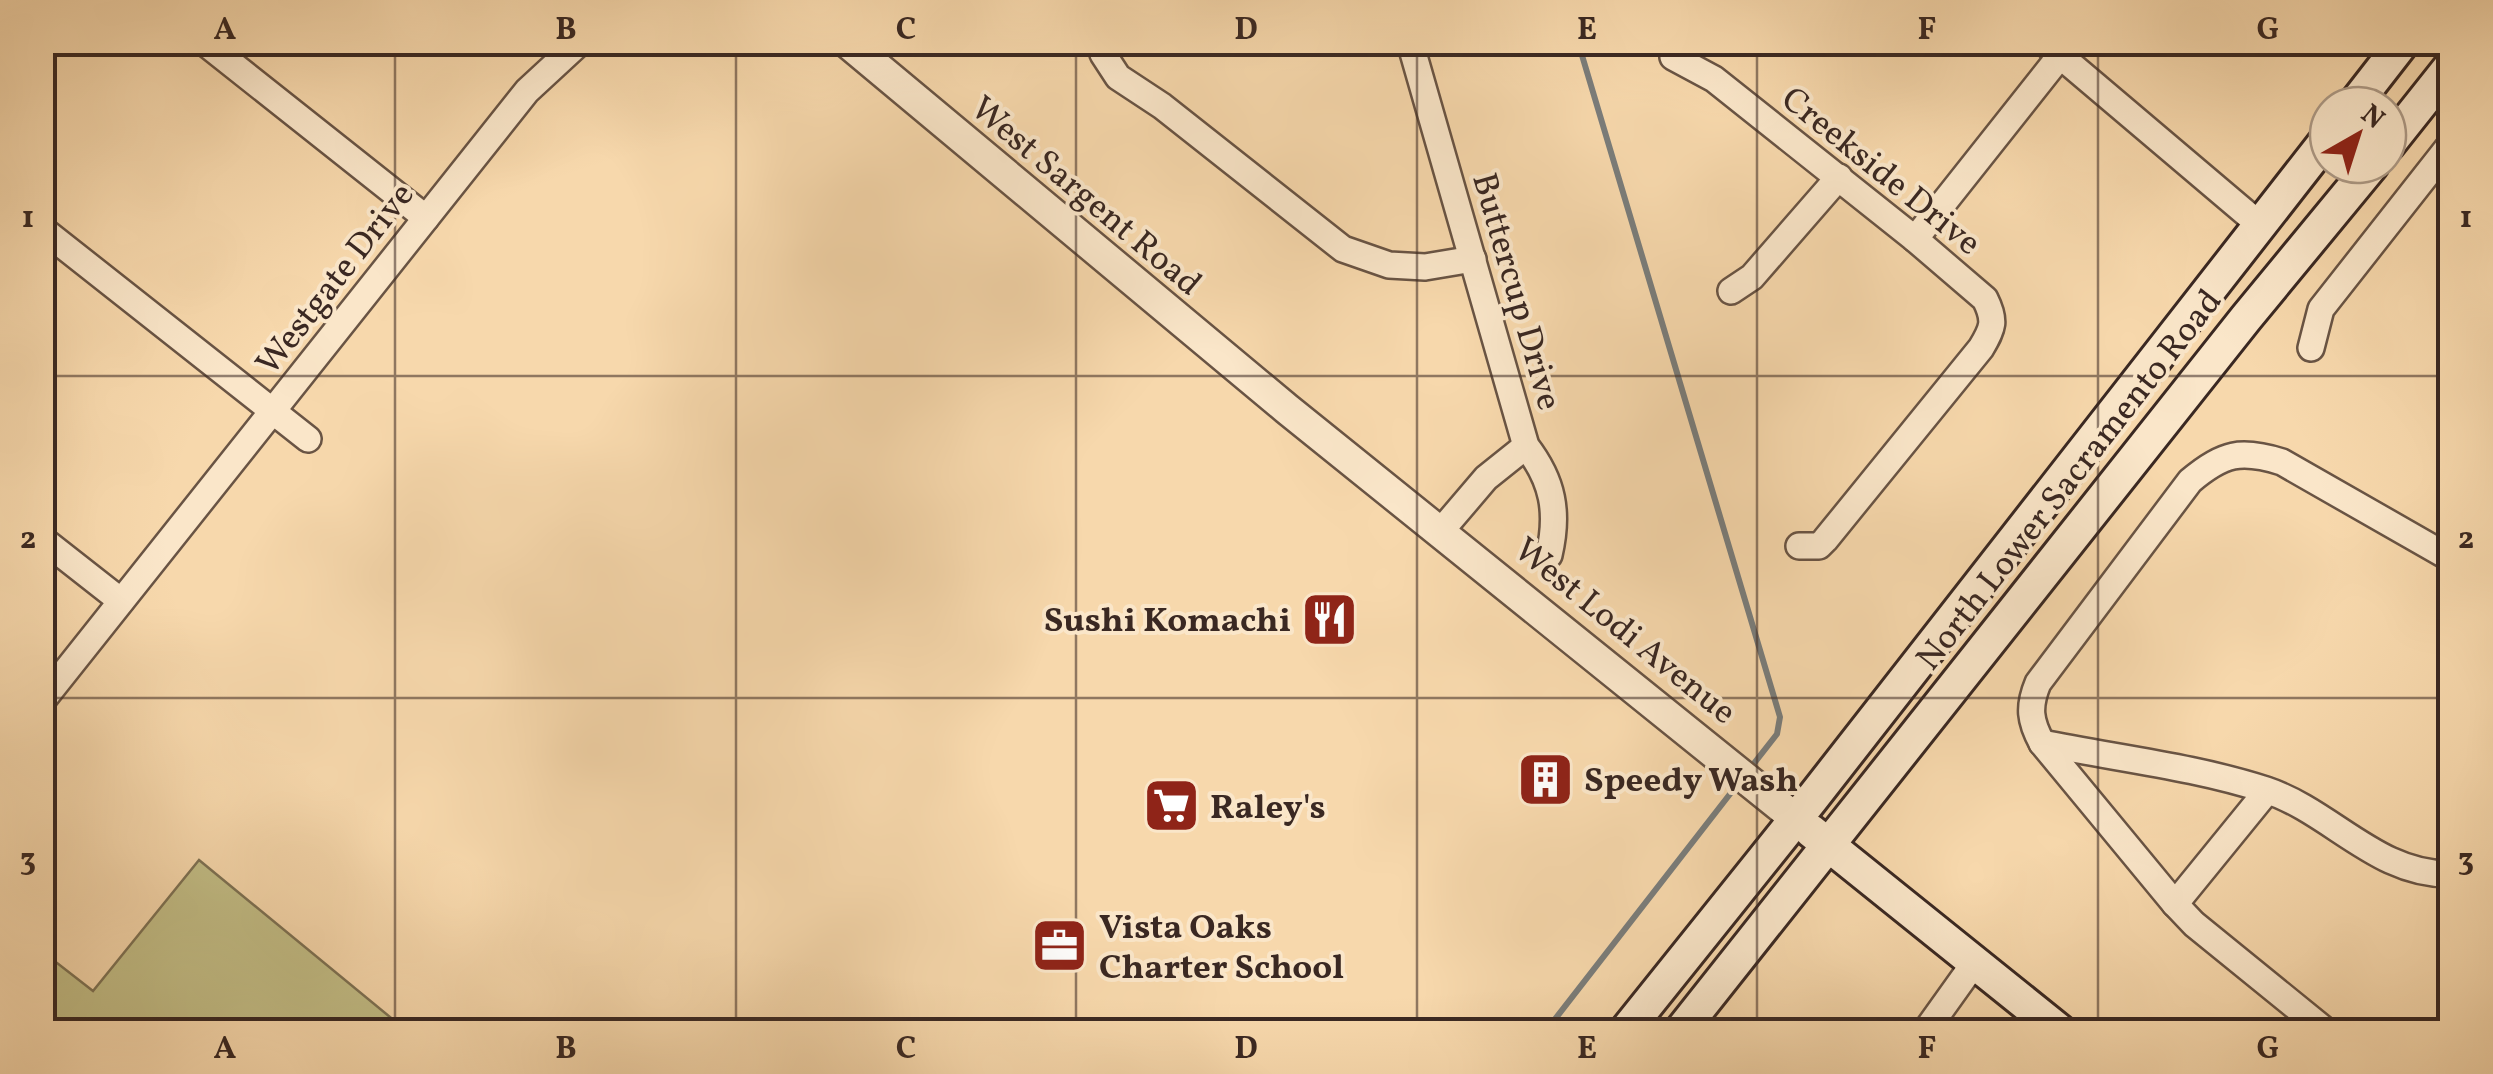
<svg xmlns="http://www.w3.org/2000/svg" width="2493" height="1074" viewBox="0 0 2493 1074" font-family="Vollkorn,serif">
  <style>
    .green { fill: #c2bd86; stroke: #7e7254; stroke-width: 2.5 }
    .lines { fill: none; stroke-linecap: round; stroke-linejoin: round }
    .stream { stroke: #7a7d7b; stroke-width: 6 }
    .minor-casing { stroke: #695444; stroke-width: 30 }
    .tertiary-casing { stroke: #695444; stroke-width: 35 }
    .secondary-casing { stroke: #3a2822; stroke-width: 38 }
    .minor { stroke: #fae6c9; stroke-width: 25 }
    .tertiary { stroke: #fae6c9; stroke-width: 30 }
    .secondary { stroke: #fae6c9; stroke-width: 32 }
    .grid { fill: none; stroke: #3a2822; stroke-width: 2.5; stroke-opacity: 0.55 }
    .labels { text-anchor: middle; stroke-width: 8; stroke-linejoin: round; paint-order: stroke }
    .street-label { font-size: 35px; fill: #3a2822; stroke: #fae6c9 }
    .poi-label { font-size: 35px; font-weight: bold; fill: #3a2822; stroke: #fae6c9; text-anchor: start }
    .neatline { fill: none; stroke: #3a2822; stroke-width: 4 }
    .grid-label { font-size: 32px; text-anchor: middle; font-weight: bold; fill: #3a2822 }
  </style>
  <rect width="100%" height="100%" fill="#f7d8ac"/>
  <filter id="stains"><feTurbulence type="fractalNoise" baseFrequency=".002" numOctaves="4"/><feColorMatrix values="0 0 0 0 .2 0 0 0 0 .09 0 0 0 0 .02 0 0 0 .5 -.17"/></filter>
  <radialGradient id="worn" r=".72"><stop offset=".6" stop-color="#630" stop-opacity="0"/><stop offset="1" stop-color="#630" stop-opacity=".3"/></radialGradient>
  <!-- green -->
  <polygon class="green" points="199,860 407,1031 43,1031 43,952 93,991"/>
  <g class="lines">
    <!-- stream -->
    <g class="stream">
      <polyline points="1578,42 1780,717 1777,734 1748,771"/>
      <polyline points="1545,1032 1737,785"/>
    </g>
    <defs>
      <g id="minor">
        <polyline points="204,42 426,218"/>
        <polyline points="1103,42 1103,54 1118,77 1162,106 1343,249 1389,265 1425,267 1473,259"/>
        <path d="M1410 42 1526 446C1553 481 1559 512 1549 555"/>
        <polyline points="2044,42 2260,225"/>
        <path d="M1673 57 1714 79 1915 239 1985 299C1996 321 1993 328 1981 348L1825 540 1819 546H1799"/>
        <polyline points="42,229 308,439"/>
        <polyline points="1915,239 2060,56"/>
        <polyline points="1731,291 1752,277 1839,177"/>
        <polyline points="2311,348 2321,309 2450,145"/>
        <polyline points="1440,532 1486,478 1526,446"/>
        <polyline points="42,539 121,601"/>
        <polyline points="42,701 527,91 580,42"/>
        <path d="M2042 743C2115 758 2196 767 2266 790 2332 812 2377 875 2450 874"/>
        <polyline points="2175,904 2267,791"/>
        <polyline points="1925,1032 1975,962"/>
        <path d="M2327 1032 2194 924 2175 904 2042 743C2030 721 2028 707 2038 683L2190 481C2223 453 2241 449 2282 462L2450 558"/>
      </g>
      <polyline id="tertiary" points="847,42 1287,409 1796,819"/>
      <g id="secondary">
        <polyline points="2354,105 2403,42"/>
        <polyline points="2388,145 2450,67"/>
        <polyline points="1811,831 2061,1032"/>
        <polyline points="1625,1032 1811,800 2328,138"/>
        <polyline points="1680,1032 2246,318 2372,165"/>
      </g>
    </defs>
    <!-- minor casing -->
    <use href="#minor" class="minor-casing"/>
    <!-- tertiary casing -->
    <use href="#tertiary" class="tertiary-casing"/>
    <!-- secondary casing -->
    <use href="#secondary" class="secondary-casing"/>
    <!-- minor -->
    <use href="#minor" class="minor"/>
    <!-- tertiary -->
    <use href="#tertiary" class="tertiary"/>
    <!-- secondary -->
    <use href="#secondary" class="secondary"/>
  </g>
  <!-- grid -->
  <path class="grid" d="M395 42V1032M736 42V1032M1076 42V1032M1417 42V1032M1757 42V1032M2098 42V1032M42 376H2450M42 698H2450"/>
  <!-- icons -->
  <defs>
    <symbol id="restaurant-square" viewBox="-11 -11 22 22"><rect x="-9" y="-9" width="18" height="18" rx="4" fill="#8f2418" stroke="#fae6c9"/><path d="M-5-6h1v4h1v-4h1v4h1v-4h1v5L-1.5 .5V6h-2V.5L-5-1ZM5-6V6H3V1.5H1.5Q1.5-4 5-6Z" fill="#fff"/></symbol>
    <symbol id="building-square" viewBox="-11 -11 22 22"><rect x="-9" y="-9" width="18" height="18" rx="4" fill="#8f2418" stroke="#fae6c9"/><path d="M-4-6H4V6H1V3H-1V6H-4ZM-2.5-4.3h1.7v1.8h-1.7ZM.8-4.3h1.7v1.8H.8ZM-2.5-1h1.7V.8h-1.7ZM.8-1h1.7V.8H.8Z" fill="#fff"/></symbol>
    <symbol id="supermarket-square" viewBox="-11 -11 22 22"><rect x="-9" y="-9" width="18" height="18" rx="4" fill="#8f2418" stroke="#fae6c9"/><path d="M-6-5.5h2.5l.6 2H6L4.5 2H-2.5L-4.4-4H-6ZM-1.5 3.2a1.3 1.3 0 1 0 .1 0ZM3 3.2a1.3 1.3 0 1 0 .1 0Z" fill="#fff"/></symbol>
    <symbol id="office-square" viewBox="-11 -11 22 22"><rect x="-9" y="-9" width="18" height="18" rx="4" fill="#8f2418" stroke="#fae6c9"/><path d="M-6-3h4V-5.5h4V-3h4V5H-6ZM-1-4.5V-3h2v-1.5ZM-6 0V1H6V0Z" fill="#fff"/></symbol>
  </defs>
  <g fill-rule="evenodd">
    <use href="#restaurant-square" x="1298" y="588" width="63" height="63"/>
    <use href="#building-square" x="1514" y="748" width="63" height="63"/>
    <use href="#supermarket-square" x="1140" y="774" width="63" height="63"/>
    <use href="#office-square" x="1028" y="914" width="63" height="63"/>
  </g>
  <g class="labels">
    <!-- street labels -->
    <g class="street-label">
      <text transform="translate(1882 170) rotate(39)" y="12">Creekside Drive</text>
      <text transform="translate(1087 195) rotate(40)" y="12">West Sargent Road</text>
      <text transform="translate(334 278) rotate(-52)" y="12">Westgate Drive</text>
      <text transform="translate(1518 291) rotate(74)" y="12">Buttercup Drive</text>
      <text transform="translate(2068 479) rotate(-52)" y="12">North Lower Sacramento Road</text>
      <text transform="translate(1626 630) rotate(39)" y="12">West Lodi Avenue</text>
    </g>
    <!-- poi labels -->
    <g class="poi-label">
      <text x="1291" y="631" text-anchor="end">Sushi Komachi</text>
      <text x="1584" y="791">Speedy Wash</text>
      <text x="1210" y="818">Raley's</text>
      <text x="1099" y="938">Vista Oaks<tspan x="1099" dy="40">Charter School</tspan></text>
    </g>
  </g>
  <!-- margin -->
  <rect width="2493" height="1074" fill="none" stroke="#f7d8ac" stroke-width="110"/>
  <!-- north arrow -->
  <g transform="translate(2358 135) rotate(39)"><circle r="48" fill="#fae6c9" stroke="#ad9a86" stroke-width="2.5"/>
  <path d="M0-8L18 38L0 25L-18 38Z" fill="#8f2418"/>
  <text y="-15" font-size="28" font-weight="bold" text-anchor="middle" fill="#3a2822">N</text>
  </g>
  <rect x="55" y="55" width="2383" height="964" class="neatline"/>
  <g class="grid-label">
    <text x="225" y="39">A</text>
    <text x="566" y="39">B</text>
    <text x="906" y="39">C</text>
    <text x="1246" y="39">D</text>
    <text x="1587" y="39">E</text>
    <text x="1927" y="39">F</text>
    <text x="2268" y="39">G</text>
    <text x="28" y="227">1</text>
    <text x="2466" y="227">1</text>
    <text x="28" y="548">2</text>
    <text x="2466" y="548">2</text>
    <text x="28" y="870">3</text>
    <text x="2466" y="870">3</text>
    <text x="225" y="1058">A</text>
    <text x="566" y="1058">B</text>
    <text x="906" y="1058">C</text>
    <text x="1246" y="1058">D</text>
    <text x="1587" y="1058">E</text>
    <text x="1927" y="1058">F</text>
    <text x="2268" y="1058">G</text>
  </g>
  <rect width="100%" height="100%" filter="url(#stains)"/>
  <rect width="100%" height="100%" fill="url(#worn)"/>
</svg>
